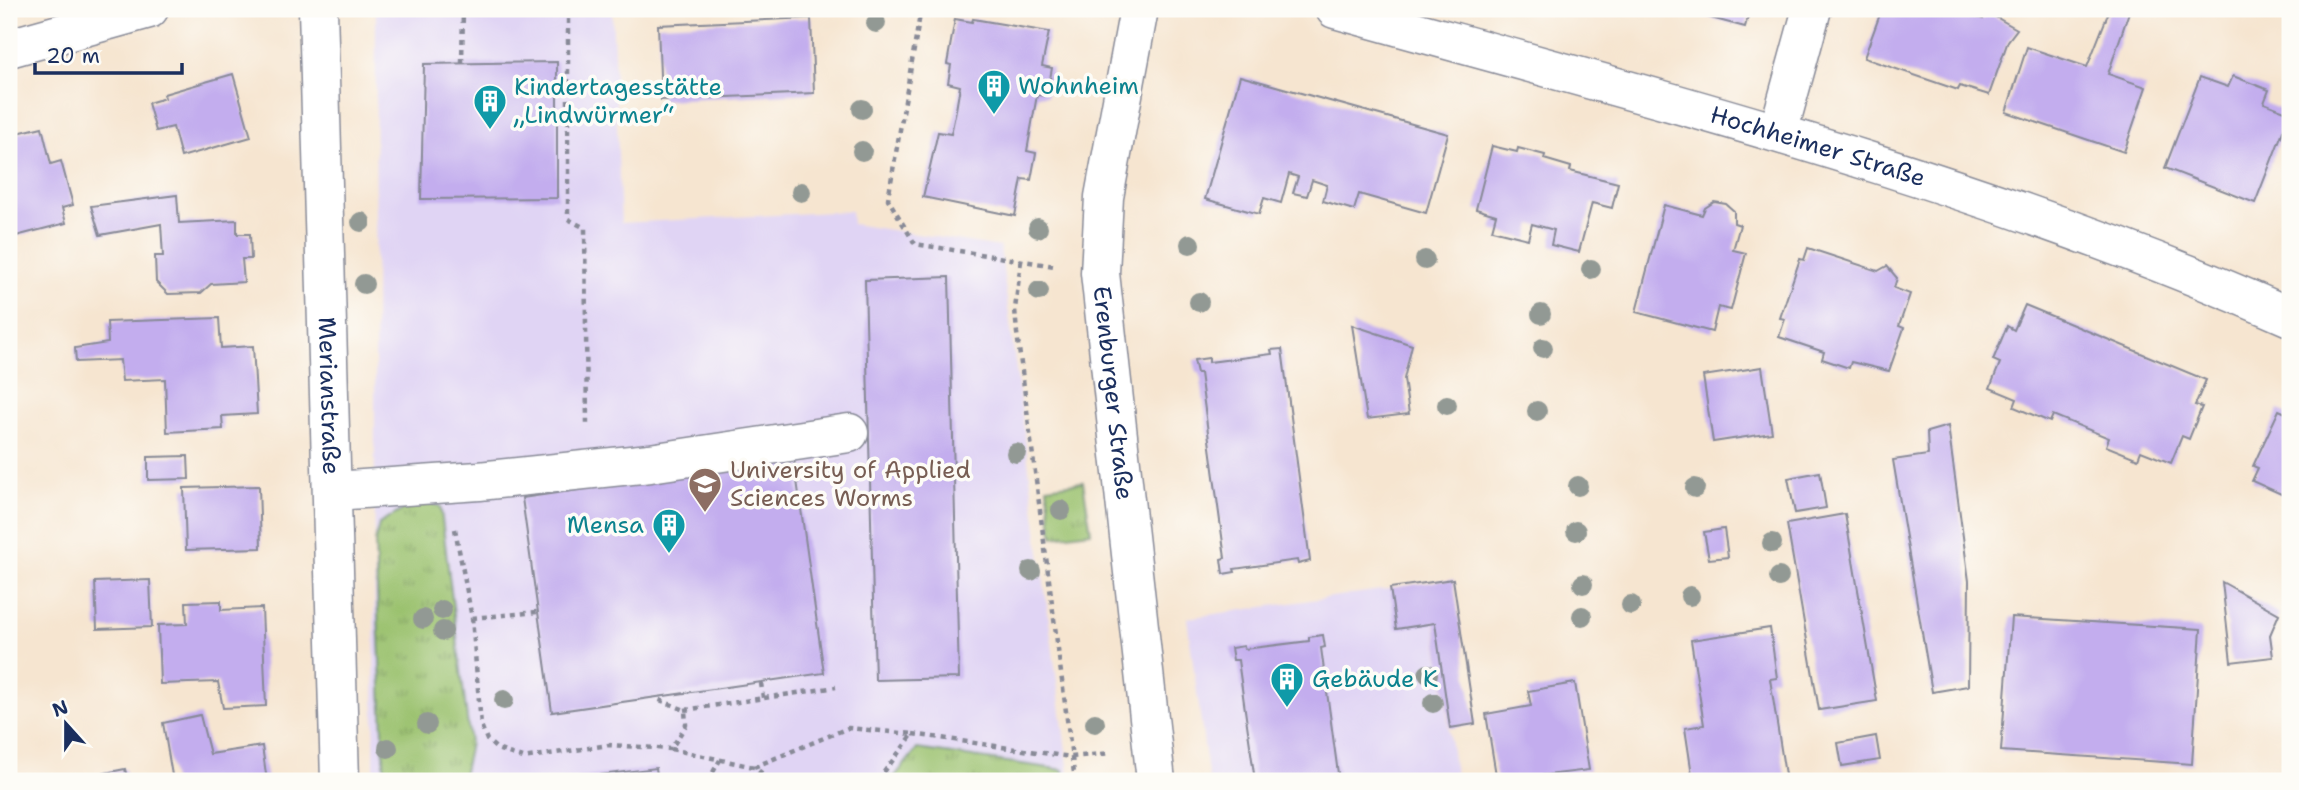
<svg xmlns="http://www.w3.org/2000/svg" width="2299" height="790" viewBox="0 0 2299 790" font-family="'Shantell Sans',sans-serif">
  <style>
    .built { fill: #e0d4f4 }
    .grass { fill: url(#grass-tufts); stroke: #5a7866; stroke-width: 2 }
    .building { fill: #c3adee }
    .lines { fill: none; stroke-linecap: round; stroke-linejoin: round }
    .minor-casing { stroke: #888a97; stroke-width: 41 }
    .path { stroke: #888a97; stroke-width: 4.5; stroke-dasharray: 5 5; stroke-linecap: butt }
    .minor { stroke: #fff; stroke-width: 38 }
    .tree { fill: #929994 }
    .labels { text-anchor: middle; stroke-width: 7; stroke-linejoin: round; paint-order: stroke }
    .culture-label { font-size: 24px; fill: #0d838f; stroke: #fdfcf7; text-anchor: start }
    .street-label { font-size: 24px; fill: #1b2f5e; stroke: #fdfcf7 }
    .education-label { font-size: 24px; fill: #785e54; stroke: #fdfcf7; text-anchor: start }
  </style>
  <defs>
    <pattern id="grass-tufts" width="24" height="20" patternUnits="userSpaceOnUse" patternTransform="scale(1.75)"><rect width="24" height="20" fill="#9ac16d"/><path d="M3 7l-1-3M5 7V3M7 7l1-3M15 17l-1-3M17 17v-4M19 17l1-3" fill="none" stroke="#7d9d5d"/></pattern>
  </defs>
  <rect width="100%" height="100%" fill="#fdfcf7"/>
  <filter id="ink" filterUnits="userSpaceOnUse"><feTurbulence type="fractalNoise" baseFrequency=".0143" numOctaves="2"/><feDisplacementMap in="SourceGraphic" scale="14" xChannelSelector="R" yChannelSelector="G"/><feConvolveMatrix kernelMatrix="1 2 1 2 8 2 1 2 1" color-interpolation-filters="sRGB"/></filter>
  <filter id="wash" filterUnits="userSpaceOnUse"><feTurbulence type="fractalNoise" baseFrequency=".00686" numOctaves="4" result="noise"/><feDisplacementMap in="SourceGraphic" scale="28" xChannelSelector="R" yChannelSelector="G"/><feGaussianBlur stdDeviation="1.57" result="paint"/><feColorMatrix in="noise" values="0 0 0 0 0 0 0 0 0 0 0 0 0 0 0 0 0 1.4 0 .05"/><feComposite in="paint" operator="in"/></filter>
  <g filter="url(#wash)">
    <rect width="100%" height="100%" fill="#f6e5d0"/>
    <!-- built -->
    <g class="built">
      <polygon points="376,9 612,9 621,223 851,211 852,224 1000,247 1070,781 374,781"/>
      <polygon points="1429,583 1456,781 1209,781 1187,618"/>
    </g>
    <!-- grass -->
    <g class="grass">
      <polygon points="1083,482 1091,532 1053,537 1047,487"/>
      <polygon points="424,502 440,506 441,511 470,743 462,781 385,781 375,542 379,524 406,508"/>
      <polygon points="917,749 1063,770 1064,781 891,781"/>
    </g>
    <g id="blocks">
      <!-- building -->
      <g class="building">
        <polygon points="1677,9 1750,9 1745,27"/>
        <polygon points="1882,9 1952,9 1983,19 1985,11 2017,29 2008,41 1989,95 1960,86 1958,90 1864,58"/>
        <polygon points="2110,9 2130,9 2108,74 2146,87 2124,152 2006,112 2027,47 2087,67"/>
        <polygon points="811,18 814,93 661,100 658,25"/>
        <polygon points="955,19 972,22 973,19 1049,32 1042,66 1052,68 1047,96 1037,95 1027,151 1036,153 1031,180 1022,179 1015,216 923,197 938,132 951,134 956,110 960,86 948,83 951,65 947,64"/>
        <polygon points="557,62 557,198 421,199 424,64"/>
        <polygon points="233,74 251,137 181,157 173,127 156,131 148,103 165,98 164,94"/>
        <polygon points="1240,76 1448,134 1426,213 1359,194 1354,210 1323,201 1327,185 1312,180 1307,196 1293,193 1298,177 1289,174 1281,203 1264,198 1259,214 1205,199"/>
        <polygon points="2233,76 2269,90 2264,103 2290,113 2255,203 2165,168 2200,77 2228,87"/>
        <polygon points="42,127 51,164 61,161 73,205 62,208 66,223 16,236 9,211 9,135"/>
        <polygon points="1492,146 1517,152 1518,148 1545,155 1544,159 1571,167 1570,171 1618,183 1612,208 1592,203 1579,252 1551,245 1554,230 1532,224 1528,239 1492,230 1496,215 1476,209"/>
        <polygon points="177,195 179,223 237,220 237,234 250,234 251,259 242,259 244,282 211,284 201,293 168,294 156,282 155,256 163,256 161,224 100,235 91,206"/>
        <polygon points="1714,202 1726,204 1734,211 1734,223 1740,225 1733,250 1746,253 1731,310 1718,307 1712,332 1636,312 1664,205 1702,215 1705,208"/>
        <polygon points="1808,248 1878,271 1887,266 1897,278 1894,288 1910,294 1899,326 1904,328 1889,371 1851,362 1849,368 1822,359 1824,352 1779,337 1785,319 1780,318 1800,259 1804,260"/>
        <polygon points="949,277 959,678 875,680 865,280"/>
        <polygon points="2025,305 2206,380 2195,405 2202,407 2189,439 2182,436 2171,463 2141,451 2138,459 2106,446 2109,438 2053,415 2050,422 2014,407 2017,399 1990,388 2000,363 1993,360 2007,326 2014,330"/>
        <polygon points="219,318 221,348 253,346 257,414 222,416 223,429 167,432 165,379 122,381 120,360 76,362 75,348 108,343 107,322"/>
        <polygon points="1352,325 1412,345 1404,379 1409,414 1367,419"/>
        <polygon points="1282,349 1310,561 1298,564 1297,560 1234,569 1235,572 1223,574 1221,559 1225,558 1200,373 1197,373 1194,360 1209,358 1209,362 1272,354 1271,350"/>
        <polygon points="1762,367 1772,433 1713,442 1703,376"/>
        <polygon points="2279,410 2290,415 2290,498 2252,481 2258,468 2253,466"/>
        <polygon points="1948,426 1969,581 1968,686 1932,692 1893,460 1928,455 1927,432"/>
        <polygon points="188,456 189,479 148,480 148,457"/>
        <polygon points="794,459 824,673 552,712 522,498"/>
        <polygon points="1820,472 1826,508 1795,513 1788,478"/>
        <polygon points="259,486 261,548 186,550 184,488"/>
        <polygon points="1845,514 1877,701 1819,710 1787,524"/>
        <polygon points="1724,529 1728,557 1709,559 1704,532"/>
        <polygon points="1453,579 1475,724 1450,728 1435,623 1396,629 1390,588"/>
        <polygon points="150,580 152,627 97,629 95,582"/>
        <polygon points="2222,582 2279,614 2270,635 2273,657 2231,662"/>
        <polygon points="221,601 221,610 262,608 266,706 223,708 218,682 160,684 158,625 187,624 186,602"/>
        <polygon points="2011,617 2201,629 2192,764 2001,751"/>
        <polygon points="1770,628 1777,678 1770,679 1786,781 1693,781 1685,728 1704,725 1691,640"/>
        <polygon points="1323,635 1325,647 1321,648 1339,781 1255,781 1238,660 1233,660 1231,648 1244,646 1245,649 1309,641 1309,637"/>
        <polygon points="1575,683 1589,770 1497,781 1486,714 1531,706 1528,691"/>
        <polygon points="200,715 210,754 262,746 267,781 173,781 163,723"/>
        <polygon points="1876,736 1880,760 1842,766 1838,743"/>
        <polygon points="656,768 658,781 577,781 577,778"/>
        <polygon points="125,769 128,781 101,781 100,774"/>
      </g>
    </g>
  </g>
  <g filter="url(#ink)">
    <use href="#blocks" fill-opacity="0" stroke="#888a97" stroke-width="2"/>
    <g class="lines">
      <defs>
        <g id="minor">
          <path id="s1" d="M318 9 340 781"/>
          <path id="s2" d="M1139 9 1104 197 1100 273 1156 781"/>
          <path id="s3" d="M1335 9C1658 99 1983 181 2290 317"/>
          <polyline points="9,48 149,9"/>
          <polyline points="1778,133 1812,9"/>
          <polyline points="334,491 479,481 650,463 849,433"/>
        </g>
      </defs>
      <!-- minor casing -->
      <use href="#minor" class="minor-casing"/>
      <!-- path -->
      <g class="path">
        <polyline points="568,9 568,219 585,228 587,427"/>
        <polyline points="921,9 888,199 915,244 1055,266"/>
        <polyline points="462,63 463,9"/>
        <polyline points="1021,261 1015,309 1017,333 1075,781"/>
        <polyline points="455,529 472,618 481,725 487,740 497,749 523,758 609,745 671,749 686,725 685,710 655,698"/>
        <polyline points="472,618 538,612"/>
        <polyline points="761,683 763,698"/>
        <polyline points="685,710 836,687"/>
        <polyline points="913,734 1071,757 1110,753"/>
        <polyline points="671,749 754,767 772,781"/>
        <polyline points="754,767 848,728 913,734 877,781"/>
        <polyline points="708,781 720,760"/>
      </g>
      <!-- minor -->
      <use href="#minor" class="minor"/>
    </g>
    <!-- trees -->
    <g class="tree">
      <circle cx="876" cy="23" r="10"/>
      <circle cx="862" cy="109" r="10"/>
      <circle cx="862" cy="151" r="10"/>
      <circle cx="801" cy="192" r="10"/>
      <circle cx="361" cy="222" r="10"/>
      <circle cx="1038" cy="228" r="10"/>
      <circle cx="1190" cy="244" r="10"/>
      <circle cx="1425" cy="260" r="10"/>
      <circle cx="1591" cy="269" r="10"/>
      <circle cx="364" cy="284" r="10"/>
      <circle cx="1039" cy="291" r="10"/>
      <circle cx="1199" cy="302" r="10"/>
      <circle cx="1541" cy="314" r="10"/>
      <circle cx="1543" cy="348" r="10"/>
      <circle cx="1447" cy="405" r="10"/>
      <circle cx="1537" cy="411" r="10"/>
      <circle cx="1016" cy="453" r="10"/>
      <circle cx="1578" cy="486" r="10"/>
      <circle cx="1695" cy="488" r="10"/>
      <circle cx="1061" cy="510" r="10"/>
      <circle cx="1576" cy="531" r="10"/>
      <circle cx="1772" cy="543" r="10"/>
      <circle cx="1031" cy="571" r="10"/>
      <circle cx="1779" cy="577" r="10"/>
      <circle cx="1583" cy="584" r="10"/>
      <circle cx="1690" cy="596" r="10"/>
      <circle cx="1631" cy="605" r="10"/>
      <circle cx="442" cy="610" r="10"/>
      <circle cx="1582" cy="616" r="10"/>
      <circle cx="423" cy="619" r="10"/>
      <circle cx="443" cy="631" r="10"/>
      <circle cx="1428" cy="674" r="10"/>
      <circle cx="504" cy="700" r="10"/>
      <circle cx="1433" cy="703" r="10"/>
      <circle cx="1095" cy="723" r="10"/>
      <circle cx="427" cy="724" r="10"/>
      <circle cx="388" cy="748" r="10"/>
    </g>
  </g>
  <!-- icons -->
  <defs>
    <symbol id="building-pin" viewBox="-11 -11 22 30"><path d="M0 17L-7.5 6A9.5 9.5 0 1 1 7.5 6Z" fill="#0f9aa8" stroke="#fdfcf7"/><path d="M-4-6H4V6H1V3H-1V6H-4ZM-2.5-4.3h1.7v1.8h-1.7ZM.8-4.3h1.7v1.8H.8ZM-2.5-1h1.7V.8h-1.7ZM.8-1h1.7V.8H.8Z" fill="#fff"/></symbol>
    <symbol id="university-pin" viewBox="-11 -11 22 30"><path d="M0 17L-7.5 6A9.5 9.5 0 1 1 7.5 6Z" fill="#8d6e63" stroke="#fdfcf7"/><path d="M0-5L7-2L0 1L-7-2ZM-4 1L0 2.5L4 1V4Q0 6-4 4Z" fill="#fff"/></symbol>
  </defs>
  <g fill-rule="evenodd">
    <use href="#building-pin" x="975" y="67" width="38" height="52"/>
    <use href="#building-pin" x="471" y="82" width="38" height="52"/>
    <use href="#university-pin" x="686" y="465" width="38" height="52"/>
    <use href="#building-pin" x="650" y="506" width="38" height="52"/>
    <use href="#building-pin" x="1268" y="660" width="38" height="52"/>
  </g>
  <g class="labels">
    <!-- culture labels -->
    <g class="culture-label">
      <text x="1018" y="94">Wohnheim</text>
      <text x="514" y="95">Kindertagesstätte<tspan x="514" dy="28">„Lindwürmer“</tspan></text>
      <text x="644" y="533" text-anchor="end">Mensa</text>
      <text x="1312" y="687">Gebäude K</text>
    </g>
    <!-- street labels -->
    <g class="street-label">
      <text dy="8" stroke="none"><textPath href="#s3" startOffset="502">Hochheimer Straße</textPath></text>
      <text dy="8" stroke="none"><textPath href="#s2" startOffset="388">Erenburger Straße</textPath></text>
      <text dy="8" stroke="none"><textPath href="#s1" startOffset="387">Merianstraße</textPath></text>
    </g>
    <!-- education labels -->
    <g class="education-label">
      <text x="730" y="478">University of Applied<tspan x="730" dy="28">Sciences Worms</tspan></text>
    </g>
  </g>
  <!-- margin -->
  <rect width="2299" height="790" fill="none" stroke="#fdfcf7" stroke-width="35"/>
  <!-- north arrow -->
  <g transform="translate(66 724) rotate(339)" stroke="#fdfcf7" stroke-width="5" paint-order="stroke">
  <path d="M0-5L12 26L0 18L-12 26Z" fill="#1b2f5e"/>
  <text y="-10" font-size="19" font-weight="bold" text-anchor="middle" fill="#1b2f5e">N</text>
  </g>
  <!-- scale -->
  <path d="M35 63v10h147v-10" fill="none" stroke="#1b2f5e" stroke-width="3.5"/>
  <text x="46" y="63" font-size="21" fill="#1b2f5e" stroke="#fdfcf7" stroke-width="5" paint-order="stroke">20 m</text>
</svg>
